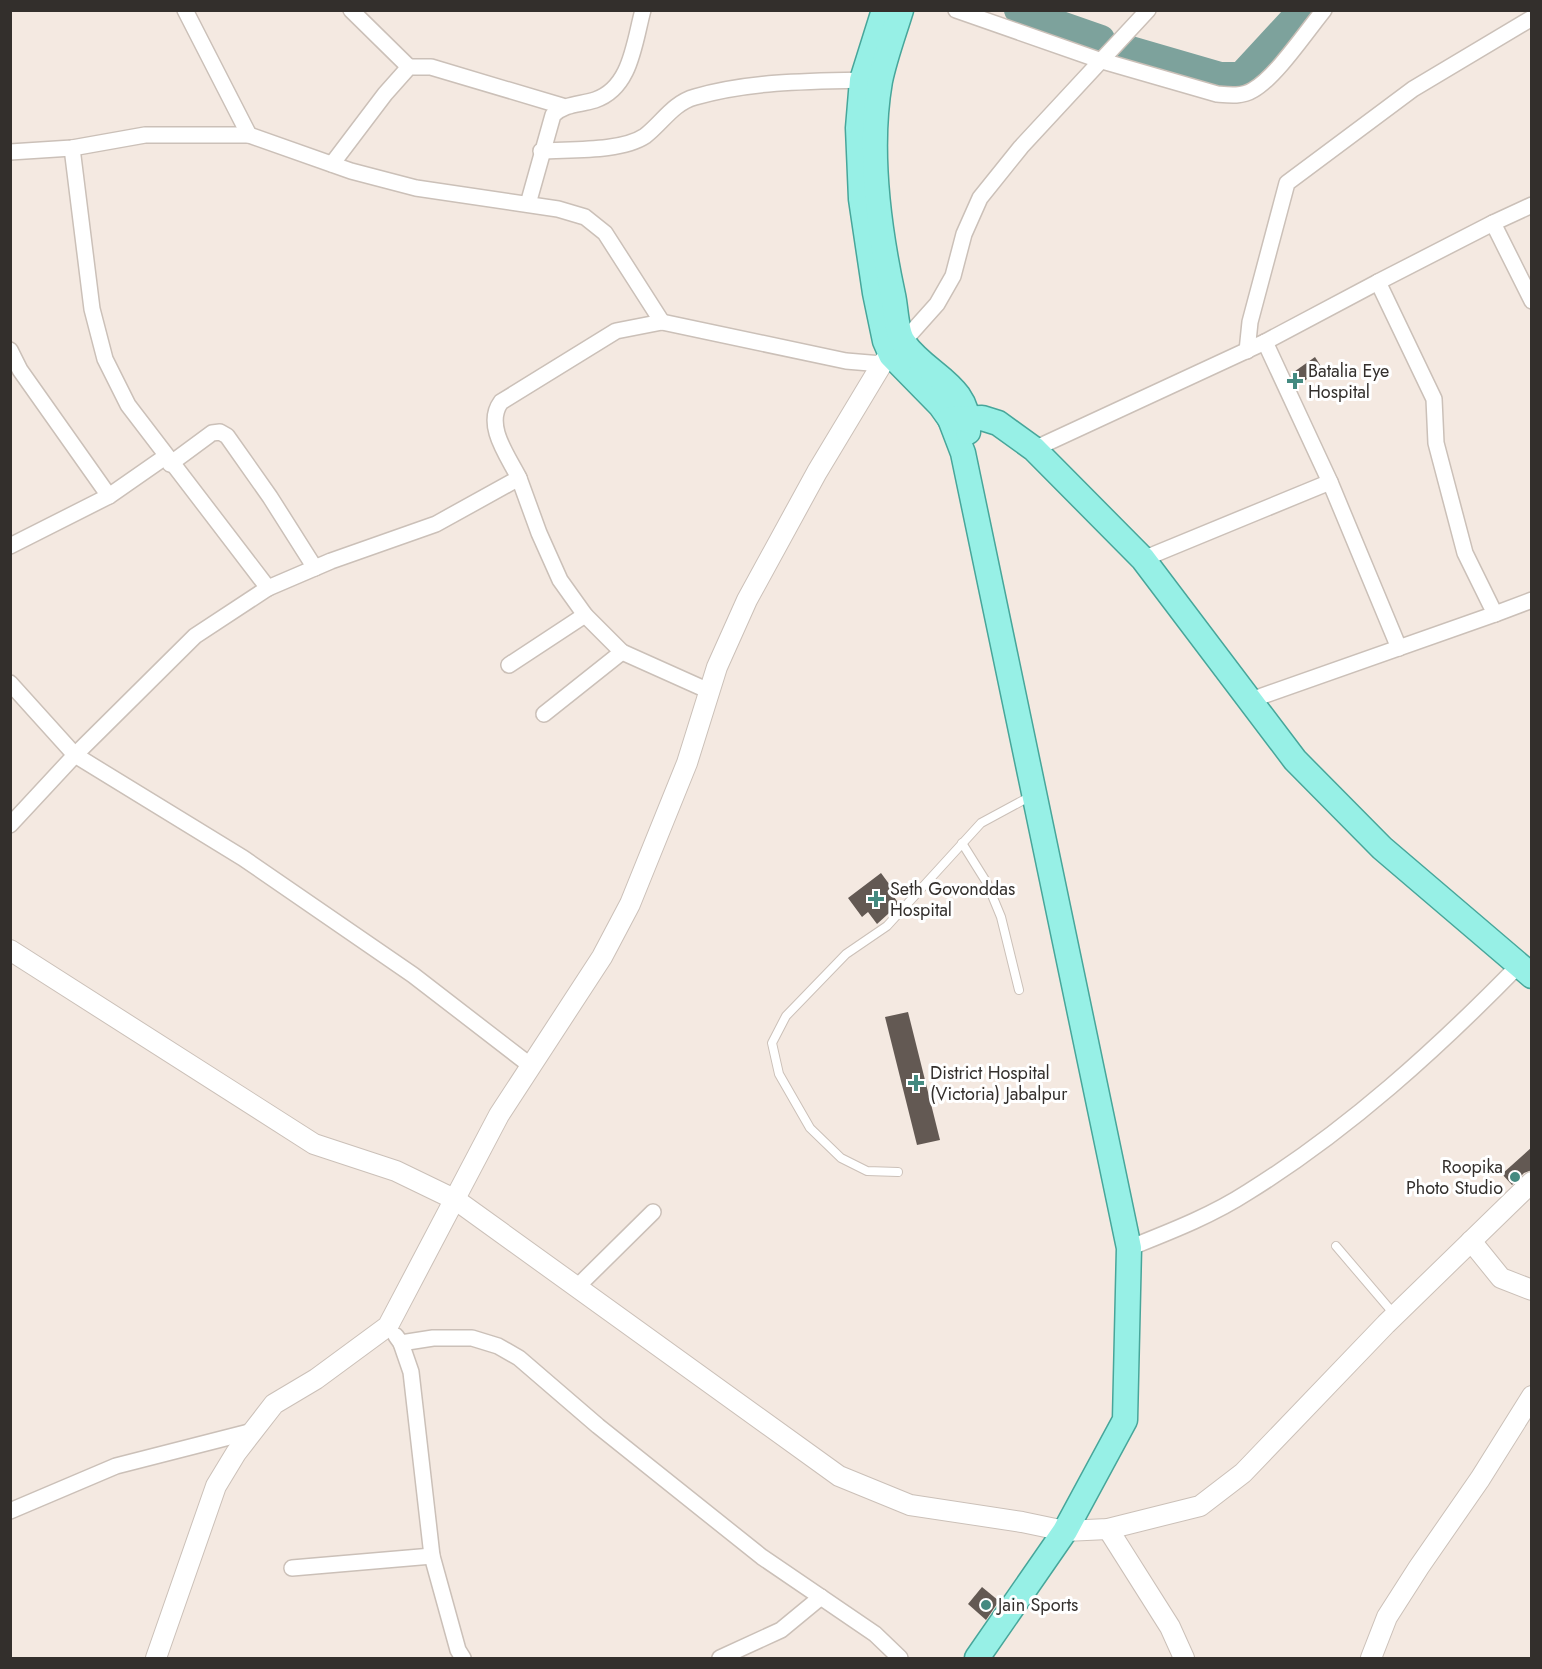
<svg xmlns="http://www.w3.org/2000/svg" width="1542" height="1669" viewBox="0 0 1542 1669" font-family="Jost,sans-serif">
  <style>
    .lines { fill: none; stroke-linecap: round; stroke-linejoin: round }
    .river { stroke: #7da29c; stroke-width: 28 }
    .building { fill: #635953 }
    .service-casing { stroke: #cbc0b8; stroke-width: 10 }
    .minor-casing { stroke: #cbc0b8; stroke-width: 18 }
    .tertiary-casing { stroke: #cbc0b8; stroke-width: 22 }
    .primary-casing { stroke: #47a69a; stroke-width: 27 }
    .service { stroke: #fff; stroke-width: 8 }
    .minor { stroke: #fff; stroke-width: 15 }
    .tertiary { stroke: #fff; stroke-width: 20 }
    .primary { stroke: #97f0e6; stroke-width: 24 }
    .poi-dot { fill: #448a80; stroke: #fff; stroke-width: 2 }
    .labels { text-anchor: middle; stroke-width: 6; stroke-linejoin: round; paint-order: stroke }
    .poi-label { font-size: 18px; fill: #332f2c; stroke: #fff; text-anchor: start }
  </style>
  <rect width="100%" height="100%" fill="#f4e9e1"/>
  <g class="lines">
    <!-- river -->
    <g class="river">
      <polyline points="1018,10 1101,39"/>
      <polyline points="1127,49 1220,76 1241,76 1302,10"/>
    </g>
  </g>
  <!-- building -->
  <g class="building">
    <polygon points="1315,357 1322,368 1296,387 1291,374"/>
    <polygon points="881,873 895,892 892,894 899,904 877,924 868,912 862,917 848,898"/>
    <polygon points="908,1012 940,1140 917,1145 885,1017"/>
    <polygon points="1532,1147 1532,1170 1524,1173 1512,1185 1502,1174"/>
    <polygon points="982,1587 999,1601 986,1620 968,1604"/>
  </g>
  <g class="lines">
    <defs>
      <g id="service">
        <polyline points="962,843 987,883 1001,917 1019,990"/>
        <polyline points="898,1172 867,1171 841,1158 810,1128 779,1074 772,1043 786,1016 846,954 887,926 981,823 1031,796"/>
        <polyline points="1336,1246 1394,1314"/>
      </g>
      <g id="minor">
        <polyline points="185,10 249,135"/>
        <polyline points="351,10 409,67"/>
        <path d="M956 10 1099 60 1217 94C1228 95 1242 97 1253 90 1276 77 1306 32 1324 10"/>
        <polyline points="72,148 92,309 105,359 128,405 268,588"/>
        <path d="M541 151C570 149 621 152 645 136 662 123 673 103 695 97 750 81 812 81 869 80"/>
        <polyline points="10,152 72,148 145,135 249,135 351,171 416,188 558,209 585,217 605,233 662,322"/>
        <polyline points="332,164 385,94 409,67 431,67 562,106"/>
        <path d="M528 204 553 115C566 103 579 105 595 100 631 88 634 43 643 10"/>
        <polyline points="1493,223 1532,205"/>
        <polyline points="903,342 937,304 953,276 964,234 980,198 1021,147 1148,10"/>
        <polyline points="1265,342 1330,482 1399,648"/>
        <polyline points="10,350 20,370 109,496"/>
        <polyline points="1247,351 1250,322 1287,183 1413,89 1532,18"/>
        <polyline points="1034,449 1265,342 1378,282"/>
        <polyline points="170,464 212,433 220,432 227,436 270,497 315,568"/>
        <polyline points="519,478 539,533 560,580 585,615 622,652 709,691"/>
        <polyline points="10,546 109,496 165,457"/>
        <polyline points="1143,559 1330,482"/>
        <polyline points="1495,614 1532,600"/>
        <polyline points="509,665 585,615"/>
        <polyline points="10,683 75,755 243,858 413,975 531,1066"/>
        <polyline points="1248,701 1495,614 1465,553 1436,443 1434,399 1378,282 1493,223 1532,301"/>
        <polyline points="544,714 622,652"/>
        <path d="M10 825 75 755 195 636 268 588 331 561 436 524 519 478C508 456 484 425 501 402L616 331 662 322 846 361 882 364"/>
        <path d="M1129 1248C1169 1232 1211 1216 1248 1192 1348 1130 1437 1049 1519 965"/>
        <polyline points="576,1288 653,1212"/>
        <polyline points="396,1336 401,1343 411,1372 432,1556 458,1650 463,1658"/>
        <polyline points="401,1343 433,1338 472,1338 498,1346 519,1358 598,1426 762,1557 875,1634 900,1658"/>
        <polyline points="10,1511 116,1466 249,1432"/>
        <polyline points="292,1568 432,1556"/>
        <polyline points="720,1658 781,1630 821,1597"/>
      </g>
      <g id="tertiary">
        <polyline points="10,950 314,1144 396,1171 456,1200 839,1476 910,1505 1022,1522 1065,1531 1108,1529 1200,1506 1243,1473 1386,1324 1532,1182"/>
        <polyline points="1471,1241 1501,1278 1532,1290"/>
        <polyline points="1108,1529 1170,1627 1184,1658"/>
        <polyline points="156,1658 216,1486 236,1453 274,1404 316,1379 388,1326 499,1115 602,957 630,904 687,763 717,667 747,600 817,472 882,364 901,344"/>
        <polyline points="1371,1658 1387,1617 1419,1567 1480,1479 1532,1396"/>
      </g>
      <g id="primary">
        <polyline points="884,10 862,80 858,128 861,199 875,293 885,341 891,355 940,405 950,419 963,453 1129,1248 1125,1420 1065,1531 977,1658"/>
        <path d="M901 10C894 33 885 57 880 81 868 150 878 226 893 295 896 308 896 333 904 343 927 376 971 384 968 432"/>
        <polyline points="950,419 982,418 998,423 1034,449 1143,559 1295,760 1382,848 1532,976"/>
      </g>
    </defs>
    <!-- service casing -->
    <use href="#service" class="service-casing"/>
    <!-- minor casing -->
    <use href="#minor" class="minor-casing"/>
    <!-- tertiary casing -->
    <use href="#tertiary" class="tertiary-casing"/>
    <!-- primary casing -->
    <use href="#primary" class="primary-casing"/>
    <!-- service -->
    <use href="#service" class="service"/>
    <!-- minor -->
    <use href="#minor" class="minor"/>
    <!-- tertiary -->
    <use href="#tertiary" class="tertiary"/>
    <!-- primary -->
    <use href="#primary" class="primary"/>
  </g>
  <!-- markers -->
  <g class="poi-dot">
    <path d="M1292 372h6v6h6v6h-6v6h-6v-6h-6v-6h6z"/>
    <path d="M873 890h6v6h6v6h-6v6h-6v-6h-6v-6h6z"/>
    <path d="M913 1074h6v6h6v6h-6v6h-6v-6h-6v-6h6z"/>
    <circle cx="1515" cy="1177" r="6"/>
    <circle cx="986" cy="1605" r="6"/>
  </g>
  <g class="labels">
    <!-- poi labels -->
    <g class="poi-label">
      <text x="1308" y="377">Batalia Eye<tspan x="1308" dy="21">Hospital</tspan></text>
      <text x="890" y="895">Seth Govonddas<tspan x="890" dy="21">Hospital</tspan></text>
      <text x="930" y="1079">District Hospital<tspan x="930" dy="21">(Victoria) Jabalpur</tspan></text>
      <text x="1503" y="1173" text-anchor="end">Roopika<tspan x="1503" dy="21">Photo Studio</tspan></text>
      <text x="998" y="1611">Jain Sports</text>
    </g>
  </g>
  <!-- border -->
  <rect width="1542" height="1669" fill="none" stroke="#332f2c" stroke-width="24"/>
</svg>
